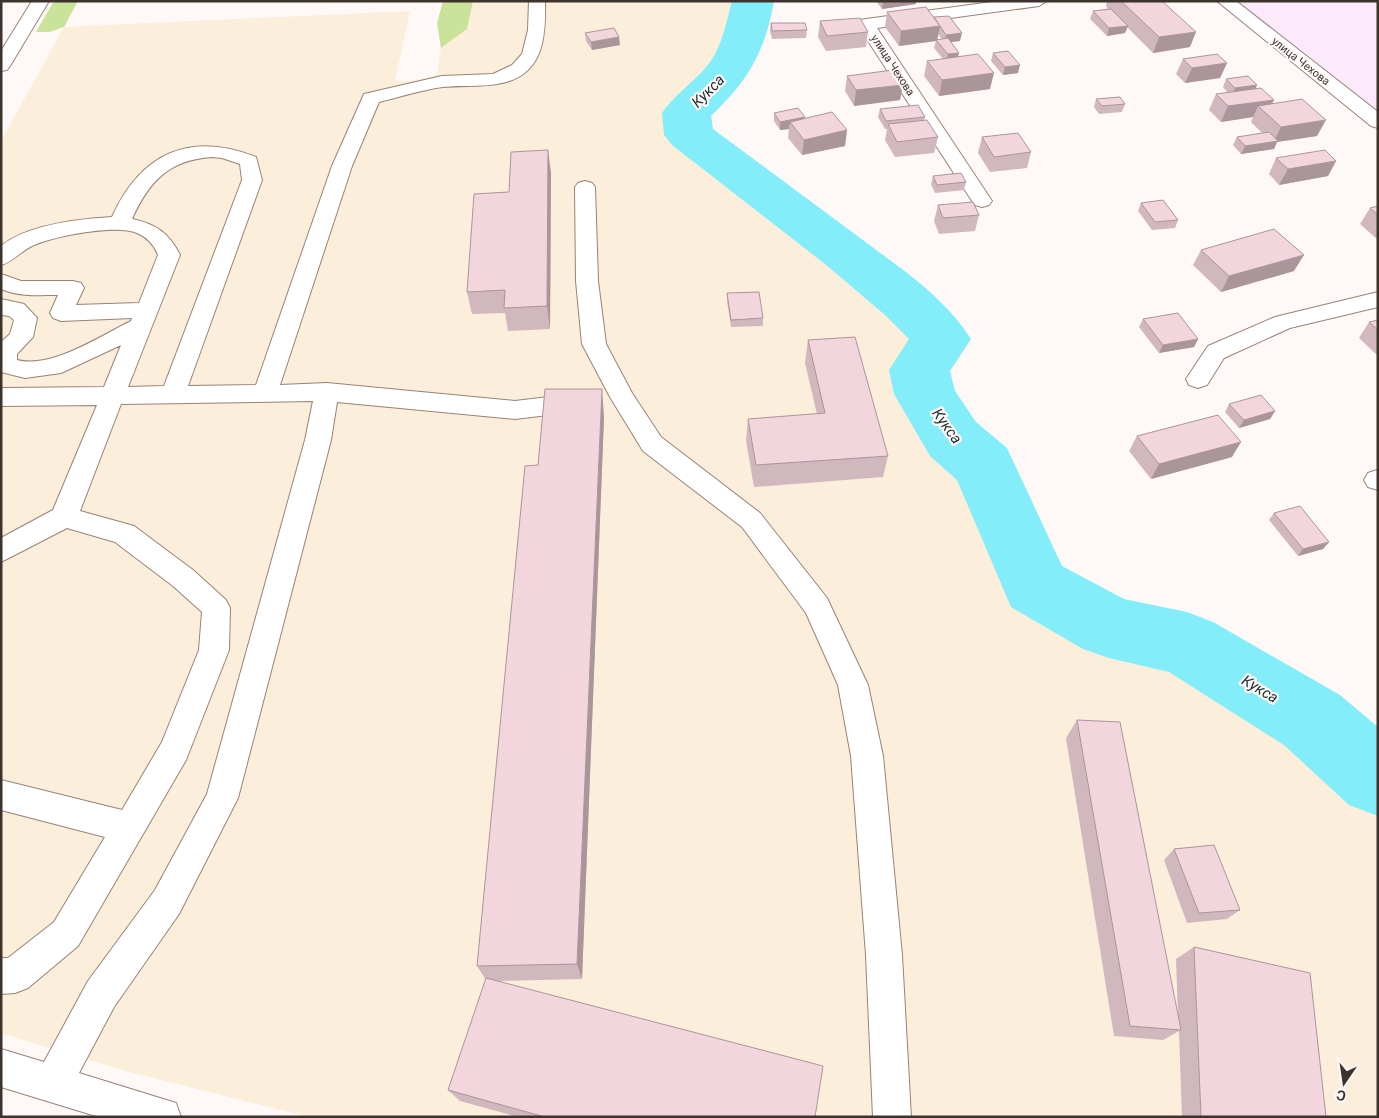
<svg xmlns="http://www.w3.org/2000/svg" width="1379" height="1118" viewBox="0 0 1379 1118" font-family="Roboto,sans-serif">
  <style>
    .industrial { fill: #fce9fa }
    .education { fill: #fbeeda }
    .green { fill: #cae39a }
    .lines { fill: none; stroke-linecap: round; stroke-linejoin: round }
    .river { fill: #83edf9; fill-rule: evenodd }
    .minor-casing { stroke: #9a8275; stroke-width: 2 }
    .minor { fill: #fff; fill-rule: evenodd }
    .wall { fill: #d1b7be; fill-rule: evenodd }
    .shaded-wall { fill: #aa959b }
    .building { fill: #f3d5dd; stroke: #aa959b }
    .labels { text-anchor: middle; stroke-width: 4.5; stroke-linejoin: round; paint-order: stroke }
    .far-street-label { font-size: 11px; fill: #3d332d; stroke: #fef9f6 }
    .water-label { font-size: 15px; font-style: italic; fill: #1a2e30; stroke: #fef9f6 }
  </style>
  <rect width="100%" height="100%" fill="#fef9f6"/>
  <!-- industrial -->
  <polygon class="industrial" points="1238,1 1378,1 1378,114"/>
  <!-- education -->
  <polygon class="education" points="473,1 747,1 741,30 731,58 710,84 680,110 681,135 914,318 930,339 911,368 913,394 942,441 977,473 1025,589 1107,638 1188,655 1299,724 1366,790 1378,812 1378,1117 309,1117 122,1070 1,1033 1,141 64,27 410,11 395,81 411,81 437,75 441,48 467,29"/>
  <!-- green -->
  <g class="green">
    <polygon points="54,1 78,1 64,27 50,32 36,32"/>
    <polygon points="443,1 473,1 467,29 441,48 437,23"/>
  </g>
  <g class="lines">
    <!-- river -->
    <path class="river" d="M732 1H774C765 52 748 81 711 116L713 129 906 272C931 292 954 312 971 339L950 371 955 391 976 422 1007 448 1062 566 1124 599 1187 612 1213 622 1340 695 1378 727V816L1349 805 1284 745 1169 672 1109 658 1083 649 1011 607 957 480 930 456 894 394 889 370 909 339 885 315 825 264 672 145 664 135 662 113C674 95 693 83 707 66 722 48 726 23 732 1Z"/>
    <defs>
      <g id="minor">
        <polygon points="32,1 49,1 10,66 7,70 1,71 1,51"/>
        <path d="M529 1H545C546 39 543 77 497 84 479 87 461 85 443 87 421 90 400 97 379 102L352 166 280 385 327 383 515 401 581 393 590 396 593 402 590 408 581 411 515 419 337 402 331 440 238 798 179 914 114 1007 79 1073 176 1103 181 1117H99L1 1087V1049L44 1062 88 981 155 890 207 794 305 440 313 401 121 404 80 511 134 526 193 570 226 600 230 608 229 650 186 760 78 946 28 988 15 993 1 994V958H8L54 922 105 837 1 810V780L122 810 162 742 199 650 202 612 173 586 115 542 67 528 1 562V538L53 510 97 405 1 406V388L104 387 121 345 61 373 25 378 1 372V342L10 334 14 320 9 316 1 315V299L24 304 37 318 33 337 17 354V360C52 369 100 336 131 321L132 318 61 321 53 318 50 313 58 295C38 295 20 297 1 289V274L21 281H73L81 283 84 288 76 305 139 303 158 255C154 245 147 237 137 233 115 224 56 236 34 245 22 250 13 262 1 265V246C28 224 79 219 112 217 141 153 190 131 256 157L262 180 188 386 256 385 332 166 364 94 442 76 493 74 512 65 522 54 528 30ZM212 157 222 158 240 164 242 180 164 386 128 387 180 255C169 233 156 224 132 219 149 181 169 160 212 157Z"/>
        <polygon points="999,1 1047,1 1039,6 877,28 992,201 989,205 982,207 975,205 972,201 857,24 860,20 866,19"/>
        <polygon points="1217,1 1236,1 1378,112 1378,128 1371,126"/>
        <polygon points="585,181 592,183 595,187 598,281 606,344 632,393 661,437 760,513 827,598 868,685 883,756 902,955 911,1117 873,1117 866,955 851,756 838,685 806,613 742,527 643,451 610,397 582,344 576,281 575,187 578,183"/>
        <polygon points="1378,292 1378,307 1290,328 1224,358 1207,385 1198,388 1189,385 1186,379 1208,346 1275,317"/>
        <polygon points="1377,470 1378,470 1378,490 1368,487 1364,480 1368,473"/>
      </g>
    </defs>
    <!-- minor casing -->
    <use href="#minor" class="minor-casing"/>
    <!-- minor -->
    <use href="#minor" class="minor"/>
  </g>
  <!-- wall -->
  <g class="wall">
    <polygon points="876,1 916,1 916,4 882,9"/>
    <polygon points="1107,1 1162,1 1190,47 1153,53 1127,27 1125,33 1107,36 1090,19 1093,11 1108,9 1106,6"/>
    <path d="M887 12 934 17 960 41 951 42 958 56 990 89 939 96 924 76 927 61 943 59 934 48 936 41 899 46 885 27ZM938 34 942 39H937Z"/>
    <polygon points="820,21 868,32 866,47 826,51 818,37"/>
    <polygon points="771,23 807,30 806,38 772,39 770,31"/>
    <polygon points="585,33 620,45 592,50 586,41"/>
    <polygon points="993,53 1018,73 1003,75 991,61"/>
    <polygon points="1183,59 1227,63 1220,78 1185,83 1176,74"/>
    <polygon points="847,76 900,100 854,106 845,91"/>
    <polygon points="1226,79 1256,89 1274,100 1271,104 1317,136 1277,142 1274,149 1241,154 1233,145 1237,137 1262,133 1251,122 1253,117 1221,122 1209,110 1216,94 1228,93 1223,87"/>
    <polygon points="1096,99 1125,104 1122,112 1099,114 1094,107"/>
    <polygon points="880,109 925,117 924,120 938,137 934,153 895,157 885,140 887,129 885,129 878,117"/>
    <polygon points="774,113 805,118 847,130 845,146 802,155 788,138 789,129 780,130 774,121"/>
    <polygon points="982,137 1031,152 1027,168 990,172 978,153"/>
    <polygon points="1276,158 1336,161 1328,176 1279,185 1269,174"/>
    <polygon points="551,173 550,329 508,331 505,313 472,314 467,292 509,192"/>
    <polygon points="933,176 966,182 964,190 935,193 931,184"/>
    <polygon points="1141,203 1178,220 1175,228 1152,230 1138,211"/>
    <polygon points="938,205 979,215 975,231 939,234 934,221"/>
    <polygon points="1378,206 1378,240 1360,224 1370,208"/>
    <polygon points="1201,250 1294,271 1221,292 1193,265"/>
    <polygon points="727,293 763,318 763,326 731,327 727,301"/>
    <polygon points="1143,319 1198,339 1194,347 1159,353 1139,327"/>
    <polygon points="1378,320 1378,356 1359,338 1369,322"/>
    <polygon points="808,340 888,456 883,477 754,487 746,441 748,419 817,414 805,363"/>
    <polygon points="1229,404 1275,411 1270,419 1239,428 1225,412"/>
    <polygon points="604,417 582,979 498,981 815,1117 518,1117 460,1101 448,1090 486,980 477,966 538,465"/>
    <polygon points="1137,436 1232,457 1151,479 1129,451"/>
    <polygon points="1274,513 1329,542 1323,549 1298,556 1269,520"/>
    <polygon points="1077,720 1178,1017 1176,959 1194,947 1326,1117 1182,1117 1179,1031 1163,1040 1114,1036 1066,738"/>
    <polygon points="1174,849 1240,910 1227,919 1187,923 1164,860"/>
  </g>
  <!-- shaded-wall -->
  <g class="shaded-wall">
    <polygon points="883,1 916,1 916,4 882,9"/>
    <polygon points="940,26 937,41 936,40 936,41 899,46 901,31"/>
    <polygon points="1128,26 1125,33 1107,36 1109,28"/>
    <polygon points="1196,32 1190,47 1153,53 1159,37"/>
    <polygon points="962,33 960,41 944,43 946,35"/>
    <polygon points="619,37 620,45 592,50 591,42"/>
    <polygon points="959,53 957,61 946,62 948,54"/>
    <polygon points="1227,63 1220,78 1185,83 1192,68"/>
    <polygon points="1020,65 1018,73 1003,75 1005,67"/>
    <polygon points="994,73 990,89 939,96 942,80"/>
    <polygon points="903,85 900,100 854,106 856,90"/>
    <polygon points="1257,85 1254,93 1232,96 1235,88"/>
    <polygon points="1274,100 1267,114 1258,106 1253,117 1221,122 1228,106"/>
    <polygon points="805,117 804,125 790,122 789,129 780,130 780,122"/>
    <polygon points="1326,120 1317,136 1277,142 1274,149 1241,154 1245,146 1274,141 1281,127"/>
    <polygon points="847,130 845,146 802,155 804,140"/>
    <polygon points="548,150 551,173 550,329 547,306"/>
    <polygon points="1336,161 1328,176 1279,185 1288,169"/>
    <polygon points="1304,255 1294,271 1221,292 1229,276"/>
    <polygon points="1198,339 1194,347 1159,353 1163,345"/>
    <polygon points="602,389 604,417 582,979 577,964"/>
    <polygon points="1275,411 1270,419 1239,428 1244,420"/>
    <polygon points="1241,442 1232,457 1151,479 1159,464"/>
    <polygon points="1329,542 1323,549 1298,556 1303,549"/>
  </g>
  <!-- building -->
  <g class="building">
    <polygon points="1121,1 1162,1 1196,32 1159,37"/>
    <polygon points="926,7 940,26 901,31 887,12"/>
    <polygon points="1111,9 1128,26 1109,28 1093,11"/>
    <polygon points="949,16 962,33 946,35 934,17"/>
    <polygon points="860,18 868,32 827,36 820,21"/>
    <polygon points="771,23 805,23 807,30 772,31"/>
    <polygon points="614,28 619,37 591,42 585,33"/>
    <polygon points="948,38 959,53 948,54 936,40"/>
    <polygon points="1008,51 1020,65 1005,67 993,53"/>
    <polygon points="978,54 994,73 942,80 927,61"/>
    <polygon points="1217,54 1227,63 1192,68 1183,59"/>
    <polygon points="893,70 903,85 856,90 847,76"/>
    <polygon points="1248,76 1257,85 1235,88 1226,79"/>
    <polygon points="1261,88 1274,100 1228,106 1216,94"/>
    <polygon points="1120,97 1125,104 1102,106 1096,99"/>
    <polygon points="1302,99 1326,120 1281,127 1258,106"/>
    <polygon points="918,105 925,117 886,121 880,109"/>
    <polygon points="798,108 805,117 780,122 774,113"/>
    <polygon points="832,112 847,130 804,140 790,122"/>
    <polygon points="927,120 938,137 897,142 888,124"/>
    <polygon points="1269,132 1278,141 1245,146 1237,137"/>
    <polygon points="1018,133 1031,152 994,157 982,137"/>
    <polygon points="548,150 547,306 504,308 505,290 467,292 474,194 509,192 511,152"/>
    <polygon points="1325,150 1336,161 1288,169 1276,158"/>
    <polygon points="961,173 966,182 937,185 933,176"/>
    <polygon points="1163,200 1178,220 1155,222 1141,203"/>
    <polygon points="973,202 979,215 943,218 938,205"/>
    <polygon points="1378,206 1378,215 1370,208"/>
    <polygon points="1274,229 1304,255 1229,276 1201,250"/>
    <polygon points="759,292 763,318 731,320 727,293"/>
    <polygon points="1178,313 1198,339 1163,345 1143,319"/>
    <polygon points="1378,320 1378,330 1369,322"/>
    <polygon points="855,337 888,456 756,465 748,419 825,413 808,340"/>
    <polygon points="545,389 602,389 577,964 477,966 525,466 538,465"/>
    <polygon points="1261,395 1275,411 1244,420 1229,404"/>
    <polygon points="1218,415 1241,442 1159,464 1137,436"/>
    <polygon points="1300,506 1329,542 1303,549 1274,513"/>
    <polygon points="1077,720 1120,722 1181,1030 1130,1026"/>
    <polygon points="1214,845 1240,910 1199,913 1174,849"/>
    <polygon points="1194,947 1310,973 1326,1117 1201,1117"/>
    <polygon points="486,978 823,1066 815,1117 545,1117 448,1090"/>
  </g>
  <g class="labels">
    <!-- far-street labels -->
    <g class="far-street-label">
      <text transform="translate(1301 61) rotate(38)" y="4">улица Чехова</text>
      <text transform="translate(893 65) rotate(57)" y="4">улица Чехова</text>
    </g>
    <!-- water labels -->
    <g class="water-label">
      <text transform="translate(708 91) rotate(-45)" y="5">Кукса</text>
      <text transform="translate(947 426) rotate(54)" y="5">Кукса</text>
      <text transform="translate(1260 689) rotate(31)" y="5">Кукса</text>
    </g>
  </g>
  <!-- border -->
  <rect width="1379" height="1118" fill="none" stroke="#3d332d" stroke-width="5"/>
  <!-- north arrow -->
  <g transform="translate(1344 1083) rotate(193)" stroke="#fef9f6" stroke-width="4" paint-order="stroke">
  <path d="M0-4L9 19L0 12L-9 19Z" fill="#3d332d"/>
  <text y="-8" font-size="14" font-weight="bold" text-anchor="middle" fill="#3d332d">С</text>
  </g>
</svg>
